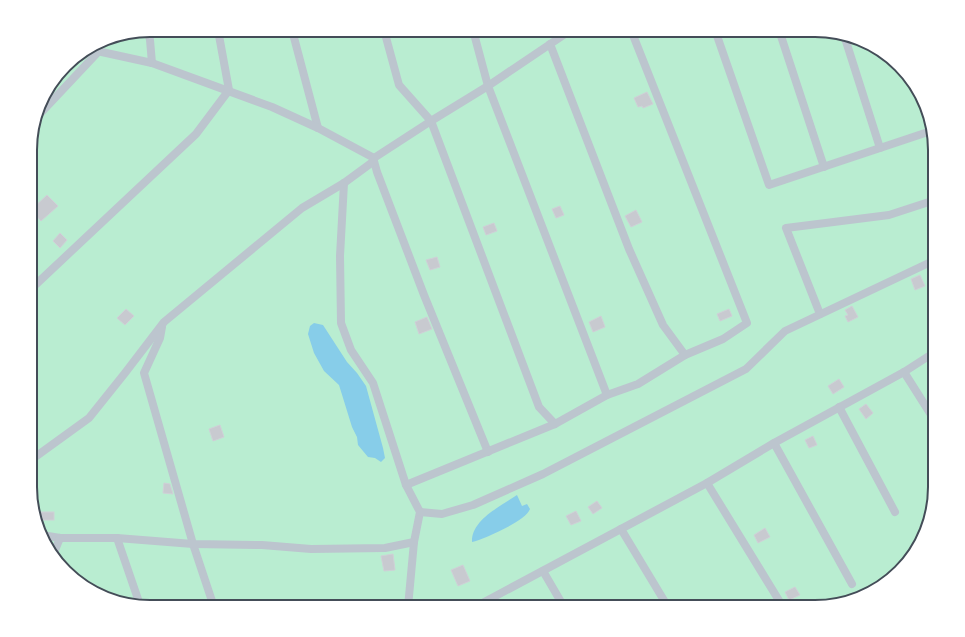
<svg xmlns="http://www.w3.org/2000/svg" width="965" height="637" viewBox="0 0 965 637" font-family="'Work Sans',sans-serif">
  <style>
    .green { fill: #b9edd1 }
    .water { fill: #87cde9 }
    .building { fill: #c8cad0; stroke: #cfd1d7 }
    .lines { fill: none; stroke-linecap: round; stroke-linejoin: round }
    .minor { stroke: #bcc5ce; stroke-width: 8 }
    .rim { fill: none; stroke: #444d58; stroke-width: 2 }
  </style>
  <rect width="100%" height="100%" fill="#eeebeb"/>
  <!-- green -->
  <polygon class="green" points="150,30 816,30 854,36 882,50 919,90 935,142 935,495 915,554 875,591 823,607 149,607 111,601 83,587 46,547 31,503 31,134 42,96 71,60 104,39"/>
  <!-- water -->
  <g class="water">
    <polygon points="314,323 323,325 347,362 357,373 366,386 383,448 385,458 381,462 375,458 368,457 358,445 357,437 352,427 339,385 324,371 314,353 308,334 310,326"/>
    <path d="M517 495 522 506 527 504 530 509C526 521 484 539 472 542 471 520 501 506 517 495Z"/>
  </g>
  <!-- building -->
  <g class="building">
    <polygon points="647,92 653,104 643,108 642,106 638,107 634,98"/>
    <polygon points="47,195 58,206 41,221 31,210"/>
    <polygon points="560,206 564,215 556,218 552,209"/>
    <polygon points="636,210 642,222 631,227 625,216"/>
    <polygon points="494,223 497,231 486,235 483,227"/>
    <polygon points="60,233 67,240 60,248 53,241"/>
    <polygon points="437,257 440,267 430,270 426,260"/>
    <polygon points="920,275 925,286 915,290 911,279"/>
    <polygon points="852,306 858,317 848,322 845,316 848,315 845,310"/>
    <polygon points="126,309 134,316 125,325 117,318"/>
    <polygon points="729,309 732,316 720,321 717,314"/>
    <polygon points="601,316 605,327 593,332 589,322"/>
    <polygon points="427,317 432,329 419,334 415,322"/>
    <polygon points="839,379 844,387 833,394 828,386"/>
    <polygon points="866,404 873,413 866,419 859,409"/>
    <polygon points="220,425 224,437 213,441 209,429"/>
    <polygon points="813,436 817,445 809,448 805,440"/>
    <polygon points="164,483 170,484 173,494 163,493"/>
    <polygon points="597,501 602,508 593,514 588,507"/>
    <polygon points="576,511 581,521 571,525 566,516"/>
    <rect x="41" y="512" width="13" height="8"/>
    <polygon points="765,528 770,537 758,543 754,535"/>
    <polygon points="393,554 395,570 384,571 381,556"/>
    <polygon points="463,565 470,581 458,586 451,570"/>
    <polygon points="795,587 800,595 789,600 785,592"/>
  </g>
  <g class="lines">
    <!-- minor -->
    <g class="minor">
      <polyline points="148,30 150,40 152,63"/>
      <polyline points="292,30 318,128"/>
      <polyline points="384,30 399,85 431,121 539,407 555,424"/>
      <polyline points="473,30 488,86 607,395"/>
      <polyline points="715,30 769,185 931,131"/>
      <polyline points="779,30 824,167"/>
      <polyline points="844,35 880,148"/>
      <polyline points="550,44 629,249 663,325 685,355"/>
      <polyline points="88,49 152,63 272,107 318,128 374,158"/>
      <polyline points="36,118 99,51"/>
      <polyline points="374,161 377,172 424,295 488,452"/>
      <polyline points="344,183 340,256 341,323 351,350 373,383 406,485 420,512 414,542 408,607"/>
      <polyline points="31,289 196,134 229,90 218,30"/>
      <polyline points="820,314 786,228 889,215 935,200"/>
      <polyline points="162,327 160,338 144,373 193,544 214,607"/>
      <polyline points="904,372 935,421"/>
      <polyline points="839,407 895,512"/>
      <polyline points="774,443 852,584"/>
      <polyline points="31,460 89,418 125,373 164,322 302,208 344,183 374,161 374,158 431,121 488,86 571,30"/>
      <polyline points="707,483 783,607"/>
      <polyline points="406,485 555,424 607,395 638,384 685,355 723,339 747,323 631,30"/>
      <polyline points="420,512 442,514 473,505 543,474 746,369 785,331 935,260"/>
      <polyline points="621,529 668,607"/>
      <polyline points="42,535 60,538 117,538 193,544 262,545 311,549 385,548 414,542"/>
      <polyline points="117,538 140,605"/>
      <polyline points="53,555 60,538"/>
      <polyline points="908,560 917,547"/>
      <polyline points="543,571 564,607"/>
      <polyline points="475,607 707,483 774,443 904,372 935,352"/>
    </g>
  </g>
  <!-- crop -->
  <path d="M0 0H965V637H0ZM150 37H815A113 113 0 0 1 928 150V487A113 113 0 0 1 815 600H150A113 113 0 0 1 37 487V150A113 113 0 0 1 150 37Z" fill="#fff" fill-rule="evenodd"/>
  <path class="rim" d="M150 37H815A113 113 0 0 1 928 150V487A113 113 0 0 1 815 600H150A113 113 0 0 1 37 487V150A113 113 0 0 1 150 37Z"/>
</svg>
